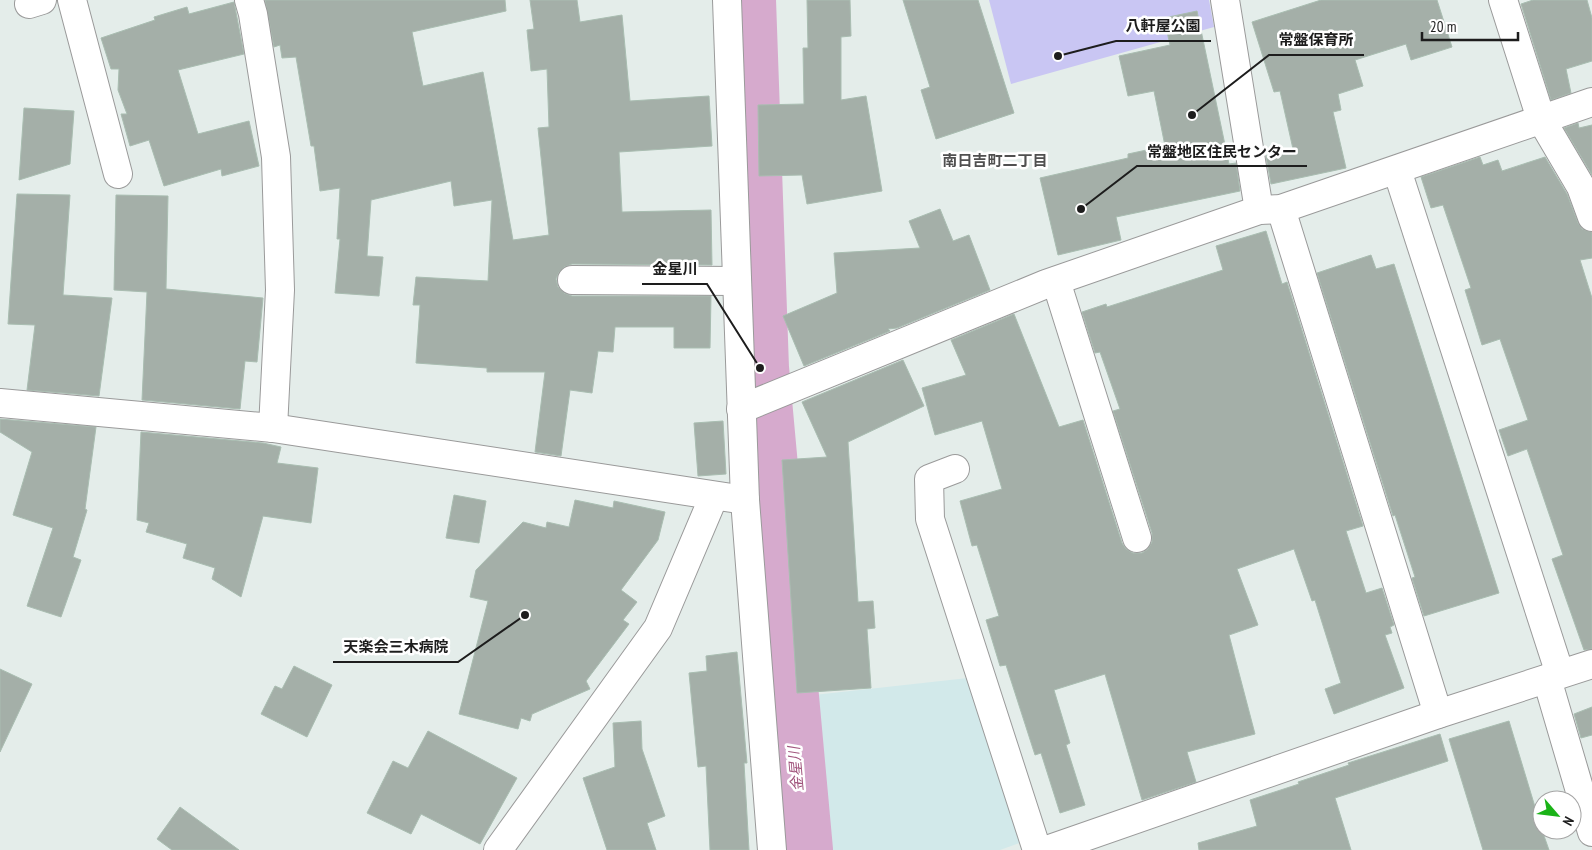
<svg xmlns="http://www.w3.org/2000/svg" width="1592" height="850" viewBox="0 0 1592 850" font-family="'PT Sans Narrow','Noto Sans JP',sans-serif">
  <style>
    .farmland { fill: #d2e9ea }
    .park { fill: #c9c6f3 }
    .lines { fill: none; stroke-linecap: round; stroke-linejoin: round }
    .river { stroke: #d6aacd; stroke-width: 58 }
    .building { fill: #a4afa8; stroke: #a9bdb1 }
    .street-casing { stroke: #9a9a9a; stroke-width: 30 }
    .street { stroke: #fff; stroke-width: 28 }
    .labels { text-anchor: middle; stroke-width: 5; stroke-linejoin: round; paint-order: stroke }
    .neighbourhood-label { font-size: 15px; font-weight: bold; fill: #505050; stroke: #fff }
    .water-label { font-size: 15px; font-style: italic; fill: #a1557d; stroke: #fff }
    .leader { fill: none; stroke: #1d1d1d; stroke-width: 2 }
    .callout-dot { fill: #1d1d1d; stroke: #fff; stroke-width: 2 }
    .callout-label { font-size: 15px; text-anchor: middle; font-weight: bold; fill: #1d1d1d; stroke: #fff; stroke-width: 5; stroke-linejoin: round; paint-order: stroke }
  </style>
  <rect width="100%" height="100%" fill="#e4edea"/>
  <!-- farmland -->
  <polygon class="farmland" points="968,678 1022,842 1000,850 810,850 796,697"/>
  <!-- park -->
  <polygon class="park" points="989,0 1209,0 1214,27 1011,84"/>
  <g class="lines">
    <!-- river -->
    <polyline class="river" points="747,0 760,368 804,850"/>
  </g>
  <!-- building -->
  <g class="building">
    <polygon points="265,0 505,0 506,11 412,32 423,86 483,72 513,240 549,235 538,128 549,127 547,69 531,71 527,30 534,29 530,0 577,0 580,22 622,15 630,101 709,96 712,146 619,152 622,212 711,210 712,265 572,264 564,267 559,272 556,279 558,287 564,293 572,296 711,296 710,348 674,348 674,327 615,327 613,352 598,351 592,393 570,390 561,456 535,452 545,372 487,372 487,368 416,363 420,305 413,305 416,277 488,281 492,200 454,206 451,181 371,200 367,256 383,257 379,296 335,293 340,239 337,239 340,188 320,191 314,146 311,146 296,57 282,58 280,45 274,47"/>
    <polygon points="807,0 850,0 851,36 841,37 841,100 866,96 882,191 807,204 802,175 759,176 758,105 804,104 803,48 808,48"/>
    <polygon points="903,0 978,0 1014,113 936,139 921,90 930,87"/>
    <polygon points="1321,0 1437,0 1452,47 1411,60 1406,44 1355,60 1363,86 1338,94 1341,110 1333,112 1346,168 1271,184 1266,156 1293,149 1280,91 1274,92 1252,22"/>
    <polygon points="1533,0 1587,0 1592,18 1592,61 1566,69 1571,93 1551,100 1521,4"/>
    <polygon points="234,2 244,54 178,70 198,134 249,121 259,166 222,176 221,169 164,186 149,140 130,146 121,114 127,114 118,90 119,69 111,69 101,38 155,20 154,17 187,7 189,14"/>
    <polygon points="1197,11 1229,164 1236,163 1240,191 1116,217 1121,240 1058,255 1040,178 1128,158 1128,154 1165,146 1154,91 1128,96 1119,56 1170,45 1164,18"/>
    <polygon points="24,108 74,111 70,164 19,180"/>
    <polygon points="1578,123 1579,128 1592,125 1592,175 1564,128"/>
    <polygon points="1480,157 1483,165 1498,160 1502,171 1545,157 1567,194 1578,223 1582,229 1592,232 1592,258 1580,260 1592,298 1592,649 1584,650 1552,559 1563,555 1527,449 1508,456 1499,430 1528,420 1500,339 1482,345 1465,290 1471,288 1443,205 1431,208 1421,177"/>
    <polygon points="17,194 70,195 63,295 112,298 99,396 27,390 35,325 8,324"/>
    <polygon points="116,195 168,196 166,289 263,298 257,362 245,361 240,409 142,400 147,292 114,290"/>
    <polygon points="940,209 953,241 969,235 990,290 897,328 888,329 890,331 804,366 783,316 837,293 834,253 920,248 909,221"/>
    <polygon points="1266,231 1282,284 1287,282 1363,526 1346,531 1366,593 1382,588 1394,625 1390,627 1392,633 1385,635 1404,688 1334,714 1325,689 1341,683 1315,600 1312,601 1294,549 1237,569 1258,625 1229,635 1255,734 1187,752 1196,782 1142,800 1105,674 1054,690 1070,743 1066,745 1085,805 1060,813 1041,753 1035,755 1006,665 1000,666 986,620 999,616 977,545 972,546 960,501 1002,489 982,421 935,435 922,388 966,375 951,340 1014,314 1059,427 1083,420 1122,543 1126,549 1133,553 1142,553 1148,549 1152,542 1152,533 1113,411 1120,409 1100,352 1095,353 1082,312 1106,304 1107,307 1223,270 1216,246"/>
    <polygon points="1371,255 1376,269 1394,264 1499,593 1424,616 1412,578 1415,577 1395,515 1393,516 1317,273"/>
    <polygon points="903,360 924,406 848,442 858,602 873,601 875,628 867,629 871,688 797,693 782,460 827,457 802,402"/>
    <polygon points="0,419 96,427 85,509 87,510 73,557 81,560 61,617 27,606 53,528 13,515 32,452 0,432"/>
    <polygon points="723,421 726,474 698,476 694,423"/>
    <polygon points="141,432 263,443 281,447 277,463 318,468 311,523 263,516 241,597 212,579 215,568 183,558 187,544 146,532 149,523 137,520"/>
    <polygon points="454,495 486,501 479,543 446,538"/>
    <polygon points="575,500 613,508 614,501 665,512 658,540 621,590 637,602 623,620 629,624 586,681 590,689 532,714 530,721 521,718 518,729 459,714 488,601 470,597 476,570 523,522 546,528 547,522 569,527"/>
    <polygon points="737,652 747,763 744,763 749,850 710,850 706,766 698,767 689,673 707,671 706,656"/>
    <polygon points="294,666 332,685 307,737 261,714 275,686 282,689"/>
    <polygon points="0,669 32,684 0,752"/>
    <polygon points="1592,707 1592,735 1581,738 1574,714"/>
    <polygon points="641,721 642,749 665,816 647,823 656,850 607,850 583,778 615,767 613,723"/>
    <polygon points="1509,721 1542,830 1549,850 1483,850 1449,739"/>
    <polygon points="428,731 517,778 480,844 421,814 411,834 367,813 393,761 408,768"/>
    <polygon points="1440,734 1448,761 1335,798 1351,850 1199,850 1198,843 1257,826 1250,800 1299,784 1298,782 1349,765 1348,763"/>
    <polygon points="180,807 239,850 172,850 157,839"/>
  </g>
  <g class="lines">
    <defs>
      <g id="street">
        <polyline points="72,0 118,174"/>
        <polyline points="249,0 253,14 276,157 280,290 273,428"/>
        <polyline points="727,0 745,500 772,850"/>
        <polyline points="1225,0 1259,210"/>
        <polyline points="1503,0 1541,119 1581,187 1592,217"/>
        <polyline points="29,4 42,0"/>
        <polyline points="1397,170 1560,674"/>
        <polyline points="1281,209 1438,714"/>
        <polyline points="572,280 737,281"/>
        <polyline points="1056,281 1137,538"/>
        <polyline points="0,403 273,428 745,500"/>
        <polyline points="741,409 1046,284 1259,210 1281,209 1592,102"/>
        <polyline points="955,469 929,479 930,519 1037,850"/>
        <polyline points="1547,679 1592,832"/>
        <polyline points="498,850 658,628 714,496"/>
        <polyline points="1047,850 1438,714 1592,664"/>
      </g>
    </defs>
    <!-- street casing -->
    <use href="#street" class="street-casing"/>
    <!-- street -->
    <use href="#street" class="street"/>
  </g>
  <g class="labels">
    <!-- neighbourhood labels -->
    <g class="neighbourhood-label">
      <text x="995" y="166">南日吉町二丁目</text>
    </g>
    <!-- water labels -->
    <g class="water-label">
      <text transform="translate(796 769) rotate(-95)" y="5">金星川</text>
    </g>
  </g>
  <!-- callouts -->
  <path class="leader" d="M1058 56L1116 41H1211M1192 115L1269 55H1364M1081 209L1137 166H1307M760 368L707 284H642M525 615L458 662H333"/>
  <g class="callout-dot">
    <circle cx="1058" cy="56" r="5"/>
    <circle cx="1192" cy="115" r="5"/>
    <circle cx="1081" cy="209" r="5"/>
    <circle cx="760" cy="368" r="5"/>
    <circle cx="525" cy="615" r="5"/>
  </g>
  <g class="callout-label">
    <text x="1163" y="31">八軒屋公園</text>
    <text x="1316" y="45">常盤保育所</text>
    <text x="1222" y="157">常盤地区住民センター</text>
    <text x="675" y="274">金星川</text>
    <text x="396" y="652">天楽会三木病院</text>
  </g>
  <!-- north arrow -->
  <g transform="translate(1557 815) rotate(118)"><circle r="24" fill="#ffffff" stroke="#a5a5a5"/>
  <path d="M0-4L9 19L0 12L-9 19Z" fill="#1ab317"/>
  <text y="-8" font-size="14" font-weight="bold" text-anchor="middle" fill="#1d1d1d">N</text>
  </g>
  <!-- scale -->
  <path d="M1422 32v8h96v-8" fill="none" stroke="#1d1d1d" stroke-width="2.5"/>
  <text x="1430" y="32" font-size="15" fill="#1d1d1d" stroke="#ffffff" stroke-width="4" paint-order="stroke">20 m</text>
</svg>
